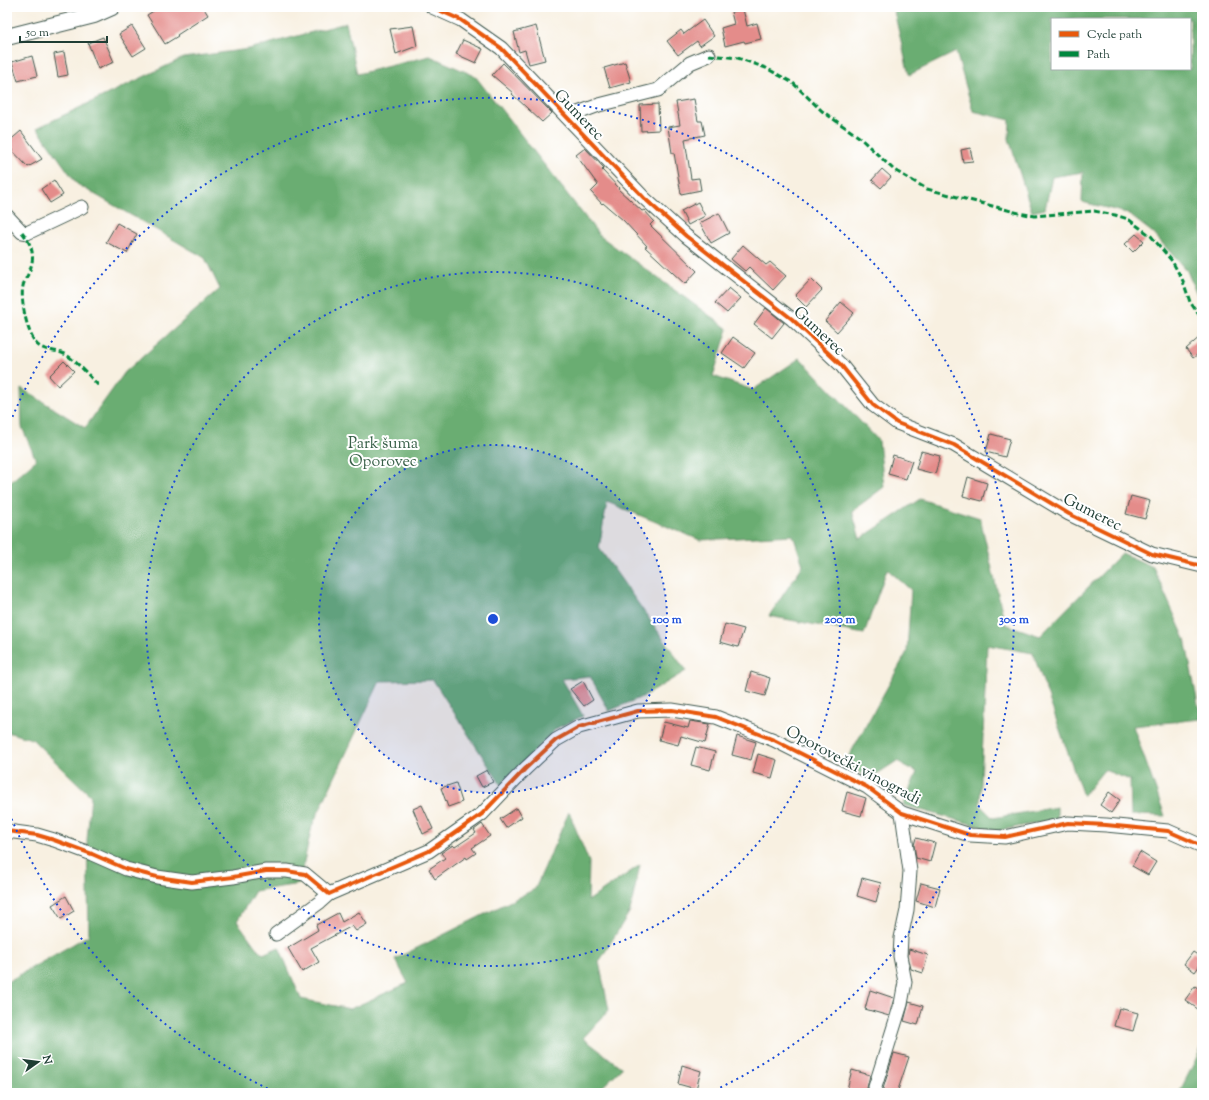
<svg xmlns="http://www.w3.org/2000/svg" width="1209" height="1100" viewBox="0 0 1209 1100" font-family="'Sorts Mill Goudy',serif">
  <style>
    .forest { fill: #6aad72; stroke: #447553; fill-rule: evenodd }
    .building { fill: #e48c8a }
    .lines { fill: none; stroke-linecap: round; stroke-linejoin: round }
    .minor-casing { stroke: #40584e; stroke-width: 15 }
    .tertiary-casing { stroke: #40584e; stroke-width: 18 }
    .minor { stroke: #fff; stroke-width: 13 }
    .tertiary { stroke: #fff; stroke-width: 16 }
    .quiet { stroke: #00873e; stroke-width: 3; stroke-dasharray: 6 3; stroke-linecap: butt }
    .cycleway-casing { stroke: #fff; stroke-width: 6 }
    .cycleway { stroke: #e8590c; stroke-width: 4 }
    .ring { fill: none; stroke: #1d4ed8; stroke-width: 2; stroke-dasharray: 2 4 }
    .labels { text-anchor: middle; stroke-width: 4; stroke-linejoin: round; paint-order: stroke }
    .street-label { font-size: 16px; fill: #1f3d34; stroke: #fff }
    .park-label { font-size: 16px; fill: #386048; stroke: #fff }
    .centre { fill: #1d4ed8; stroke: #fff; stroke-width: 2 }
    .ring-label { font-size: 12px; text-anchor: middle; font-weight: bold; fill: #1d4ed8; stroke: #fff; stroke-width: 4; stroke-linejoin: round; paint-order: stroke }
  </style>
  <rect width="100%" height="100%" fill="#fff"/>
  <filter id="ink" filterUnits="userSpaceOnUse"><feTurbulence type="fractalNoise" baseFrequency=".025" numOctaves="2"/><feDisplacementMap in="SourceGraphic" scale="8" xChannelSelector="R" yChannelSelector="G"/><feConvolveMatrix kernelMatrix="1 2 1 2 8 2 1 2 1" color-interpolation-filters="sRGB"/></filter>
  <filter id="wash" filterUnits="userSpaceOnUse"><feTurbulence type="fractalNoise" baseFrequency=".012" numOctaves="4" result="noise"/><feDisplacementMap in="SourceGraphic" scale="16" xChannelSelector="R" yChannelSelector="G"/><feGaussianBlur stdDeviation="0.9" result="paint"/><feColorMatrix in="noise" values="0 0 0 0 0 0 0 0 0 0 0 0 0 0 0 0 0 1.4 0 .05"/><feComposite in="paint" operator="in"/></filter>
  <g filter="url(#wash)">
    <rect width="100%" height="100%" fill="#f8f0e1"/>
    <!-- forest -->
    <g class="forest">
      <path d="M893 7H1202V306L1187 271 1153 233 1127 213 1082 202 1083 172 1052 177 1045 209 1032 212 1009 139 1010 120 973 111 956 52 909 75ZM1052 19H1190V69H1052Z"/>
      <polygon points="346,23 357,74 430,56 475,76 600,236 728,329 713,376 753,390 800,358 879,441 884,487 852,511 860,539 920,499 980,518 1005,624 1040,636 1122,553 1153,567 1185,639 1201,719 1133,726 1165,816 1131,815 1130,780 1104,770 1083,796 1033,653 987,645 980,805 993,818 1057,807 1057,819 997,831 903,805 917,772 897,761 869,779 845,763 907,652 911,590 887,569 864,634 769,616 803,565 793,535 700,540 607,502 599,548 686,671 644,696 609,711 590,676 562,679 583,716 557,728 501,785 433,680 380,681 312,826 299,884 255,891 237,921 255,946 263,954 279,947 301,999 350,1009 408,983 395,959 535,889 569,812 589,862 588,901 640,865 630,911 599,962 609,1010 583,1038 622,1068 596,1093 7,1093 7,982 89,935 87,840 91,796 32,739 7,732 7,485 36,460 22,427 21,388 85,428 125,372 220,289 205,258 77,184 37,128 183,58 249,49"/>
      <polygon points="1202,1047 1202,1093 1179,1093"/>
    </g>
    <g id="blocks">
      <!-- building -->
      <g class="building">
        <polygon points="160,7 203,7 208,15 177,35 178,36 165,44 147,15"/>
        <polygon points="743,9 747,26 757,23 761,39 745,43 744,41 725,46 721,28 734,24 731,12"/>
        <polygon points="703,20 714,36 700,46 697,41 678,55 667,41 681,30 684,34"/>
        <polygon points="132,26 146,48 133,56 119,34"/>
        <polygon points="413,26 417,46 396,54 390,29"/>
        <polygon points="536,26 545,60 529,64 525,50 519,52 514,32"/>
        <polygon points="103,37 114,62 98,69 88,43"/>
        <polygon points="463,40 483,49 476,63 456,54"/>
        <polygon points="64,52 68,75 58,77 54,54"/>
        <polygon points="32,56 37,76 18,81 12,62"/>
        <polygon points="625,62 631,82 610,88 604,68"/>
        <polygon points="503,63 552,113 542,122 512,94 513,93 492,75"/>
        <polygon points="694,99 698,121 702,121 705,135 685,139 691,179 699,178 701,190 681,194 674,153 672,153 668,127 680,125 676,102"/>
        <polygon points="658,104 659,130 641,131 640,105"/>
        <polygon points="21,131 42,159 28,167 7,145 7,143"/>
        <polygon points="585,148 604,168 602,170 619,188 618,189 642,211 644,210 654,221 650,225 697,271 685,284 645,247 647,246 623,220 603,203 602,204 591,192 598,185 576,155"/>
        <polygon points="970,148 973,161 963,162 961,150"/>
        <polygon points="882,169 891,177 881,188 872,180"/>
        <polygon points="54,180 63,195 50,203 41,189"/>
        <polygon points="698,202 705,216 688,225 681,211"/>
        <polygon points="719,213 729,233 711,243 700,223"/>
        <polygon points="117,223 137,234 127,253 106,242"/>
        <polygon points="1136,234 1144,241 1133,252 1125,244"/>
        <polygon points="743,245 766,265 770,262 786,276 773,290 749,267 745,271 731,259"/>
        <polygon points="811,279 822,290 806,307 795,296"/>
        <polygon points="729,288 741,298 727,313 715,303"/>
        <polygon points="841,302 854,313 837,332 825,321"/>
        <polygon points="766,308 784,323 772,338 754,324"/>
        <polygon points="1202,335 1202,351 1193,358 1186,349"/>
        <polygon points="733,337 755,353 744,368 722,353"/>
        <polygon points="64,361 74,371 58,386 49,376"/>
        <polygon points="991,434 1010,439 1005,457 986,452"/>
        <polygon points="921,451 940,456 935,474 916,469"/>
        <polygon points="893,455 912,461 906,479 888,474"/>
        <polygon points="968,477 987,483 982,501 963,496"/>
        <polygon points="1131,496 1150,501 1145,519 1126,514"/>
        <polygon points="725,624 744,629 738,647 720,642"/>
        <polygon points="751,672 770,678 765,696 746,691"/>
        <polygon points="583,681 593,700 584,706 570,689"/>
        <polygon points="690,721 710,724 705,743 681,736 678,745 659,740 664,722 688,728"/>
        <polygon points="737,736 756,742 751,760 732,755"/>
        <polygon points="696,747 715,752 710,770 691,765"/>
        <polygon points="758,754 777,760 772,778 753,773"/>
        <polygon points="487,770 493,782 482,787 476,776"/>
        <polygon points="456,783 462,802 448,807 441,788"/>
        <polygon points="847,792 866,798 861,816 842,811"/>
        <polygon points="1109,792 1120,800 1111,813 1100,805"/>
        <polygon points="422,805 433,829 423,834 413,809"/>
        <polygon points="517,808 522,817 506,828 500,819"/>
        <polygon points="482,824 490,836 472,848 476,853 467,859 466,857 435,879 429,869 445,858 441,853 453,845 455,847 476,833 474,830"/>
        <polygon points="916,838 935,843 930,862 916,858 914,845"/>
        <polygon points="1140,852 1156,862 1148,875 1132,866"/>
        <polygon points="862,878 881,883 876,902 857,896"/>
        <polygon points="921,883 940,888 935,907 916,901"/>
        <polygon points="66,896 74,911 61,919 52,905"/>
        <polygon points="359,912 367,924 356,931 352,926 311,948 319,962 302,972 288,948 318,930 316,925 338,913 342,922"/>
        <polygon points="909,949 928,955 923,973 911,969 908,955"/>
        <polygon points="1193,952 1202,958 1202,962 1195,972 1184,964"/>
        <polygon points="1195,986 1202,991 1202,1012 1185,1000"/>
        <polygon points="870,990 894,998 889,1016 865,1009"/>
        <polygon points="909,1002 923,1006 918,1025 904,1021"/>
        <polygon points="1119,1008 1138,1013 1133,1031 1114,1026"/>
        <polygon points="894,1053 909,1057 897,1093 880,1093 883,1089"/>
        <polygon points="682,1065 701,1071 696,1089 678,1084"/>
        <polygon points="852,1070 870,1075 867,1088 870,1093 862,1093 847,1089"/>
      </g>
    </g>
  </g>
  <g filter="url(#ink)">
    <use href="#blocks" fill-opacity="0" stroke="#40584e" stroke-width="1"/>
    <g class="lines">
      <defs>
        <g id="minor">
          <polyline points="432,7 461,20 501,48 644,198 686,236 792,319 841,365 873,405 897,423 954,445 1069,514 1152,554 1202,566"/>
          <polyline points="567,117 599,105 658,90 690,63 709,55"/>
          <polyline points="7,216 22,232 27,233 82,207"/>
          <polyline points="7,831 37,835 54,840 92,854 126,869 157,877 192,882 233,877 266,871 287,871 305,874 329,894 429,851 482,814 525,769 556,740 579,727 638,711 672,710 716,717 774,740 867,787 902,813 970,835 1005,837 1068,823 1106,825 1168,831 1202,846"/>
          <polyline points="276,934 320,902 329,894"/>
          <polyline points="875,1087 901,1004 905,982 900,956 901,938 907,910 910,871 902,813"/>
        </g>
        <polyline id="tertiary" points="7,37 94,15 112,7"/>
      </defs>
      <!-- minor casing -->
      <use href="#minor" class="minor-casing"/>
      <!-- tertiary casing -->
      <use href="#tertiary" class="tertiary-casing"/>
      <!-- minor -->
      <use href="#minor" class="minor"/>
      <!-- tertiary -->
      <use href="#tertiary" class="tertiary"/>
      <!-- quiet -->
      <g class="quiet">
        <polyline points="709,55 738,58 766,68 793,83 822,111 859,137 894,170 927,189 1019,213 1035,216 1094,211 1115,215 1128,219 1151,236 1172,261 1183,281 1190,302 1202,319"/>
        <path d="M22 232C32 245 36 256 29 272 27 277 24 281 23 286 20 300 27 331 35 342 42 352 56 349 66 355 78 362 89 376 99 386"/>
      </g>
      <defs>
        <g id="cycleway">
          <polyline points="432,7 461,20 501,48 644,198 686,236 792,319 841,365 873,405 897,423 954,445 1069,514 1152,554 1202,566"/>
          <polyline points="7,831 37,835 54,840 92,854 126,869 157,877 192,882 233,877 266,871 287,871 305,874 329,894 429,851 482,814 525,769 556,740 579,727 638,711 672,710 716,717 774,740 867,787 902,813 970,835 1005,837 1068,823 1106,825 1168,831 1202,846"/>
        </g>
      </defs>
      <!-- cycleway casing -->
      <use href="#cycleway" class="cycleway-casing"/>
      <!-- cycleway -->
      <use href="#cycleway" class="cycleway"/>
    </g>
  </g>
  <!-- distance rings -->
  <circle cx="493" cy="619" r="174" fill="#1d4ed8" fill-opacity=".12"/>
  <g class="ring">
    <circle cx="493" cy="619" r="174"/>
    <circle cx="493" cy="619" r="347"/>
    <path d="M273 1091A521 521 0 0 1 8 810M8 428A521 521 0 1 1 713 1091"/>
  </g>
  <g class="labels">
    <!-- street labels -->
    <g class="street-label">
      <text transform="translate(580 114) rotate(46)" y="6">Gumerec</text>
      <text transform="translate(820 330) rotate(43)" y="6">Gumerec</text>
      <text transform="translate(1093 511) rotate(27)" y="6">Gumerec</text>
      <text transform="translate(854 764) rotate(28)" y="6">Oporovečki vinogradi</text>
    </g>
    <!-- park labels -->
    <g class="park-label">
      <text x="383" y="448">Park šuma<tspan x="383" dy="18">Oporovec</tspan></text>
    </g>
  </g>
  <circle cx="493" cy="619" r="6" class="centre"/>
  <g class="ring-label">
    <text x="667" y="623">100 m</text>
    <text x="840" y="623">200 m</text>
    <text x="1014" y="623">300 m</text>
  </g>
  <!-- margin -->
  <rect width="1209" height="1100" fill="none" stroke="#fff" stroke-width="24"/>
  <!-- legend -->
  <rect x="1051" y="18" width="140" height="52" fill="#ffffff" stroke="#a5b1ae"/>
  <rect x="1059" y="31" width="20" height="6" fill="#e8590c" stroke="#a5b1ae"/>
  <text x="1087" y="38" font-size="12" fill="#1f3d34">Cycle path</text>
  <rect x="1059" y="51" width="20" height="6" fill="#00873e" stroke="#a5b1ae"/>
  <text x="1087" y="58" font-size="12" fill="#1f3d34">Path</text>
  <!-- north arrow -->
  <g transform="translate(38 1062) rotate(76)" stroke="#ffffff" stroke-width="3" paint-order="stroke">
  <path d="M0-3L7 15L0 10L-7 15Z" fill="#1f3d34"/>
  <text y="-6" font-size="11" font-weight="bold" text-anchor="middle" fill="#1f3d34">N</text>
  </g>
  <!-- scale -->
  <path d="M20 36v6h87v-6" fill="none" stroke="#1f3d34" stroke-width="2"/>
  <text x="26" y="36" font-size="12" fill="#1f3d34" stroke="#ffffff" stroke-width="3" paint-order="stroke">50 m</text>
</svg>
